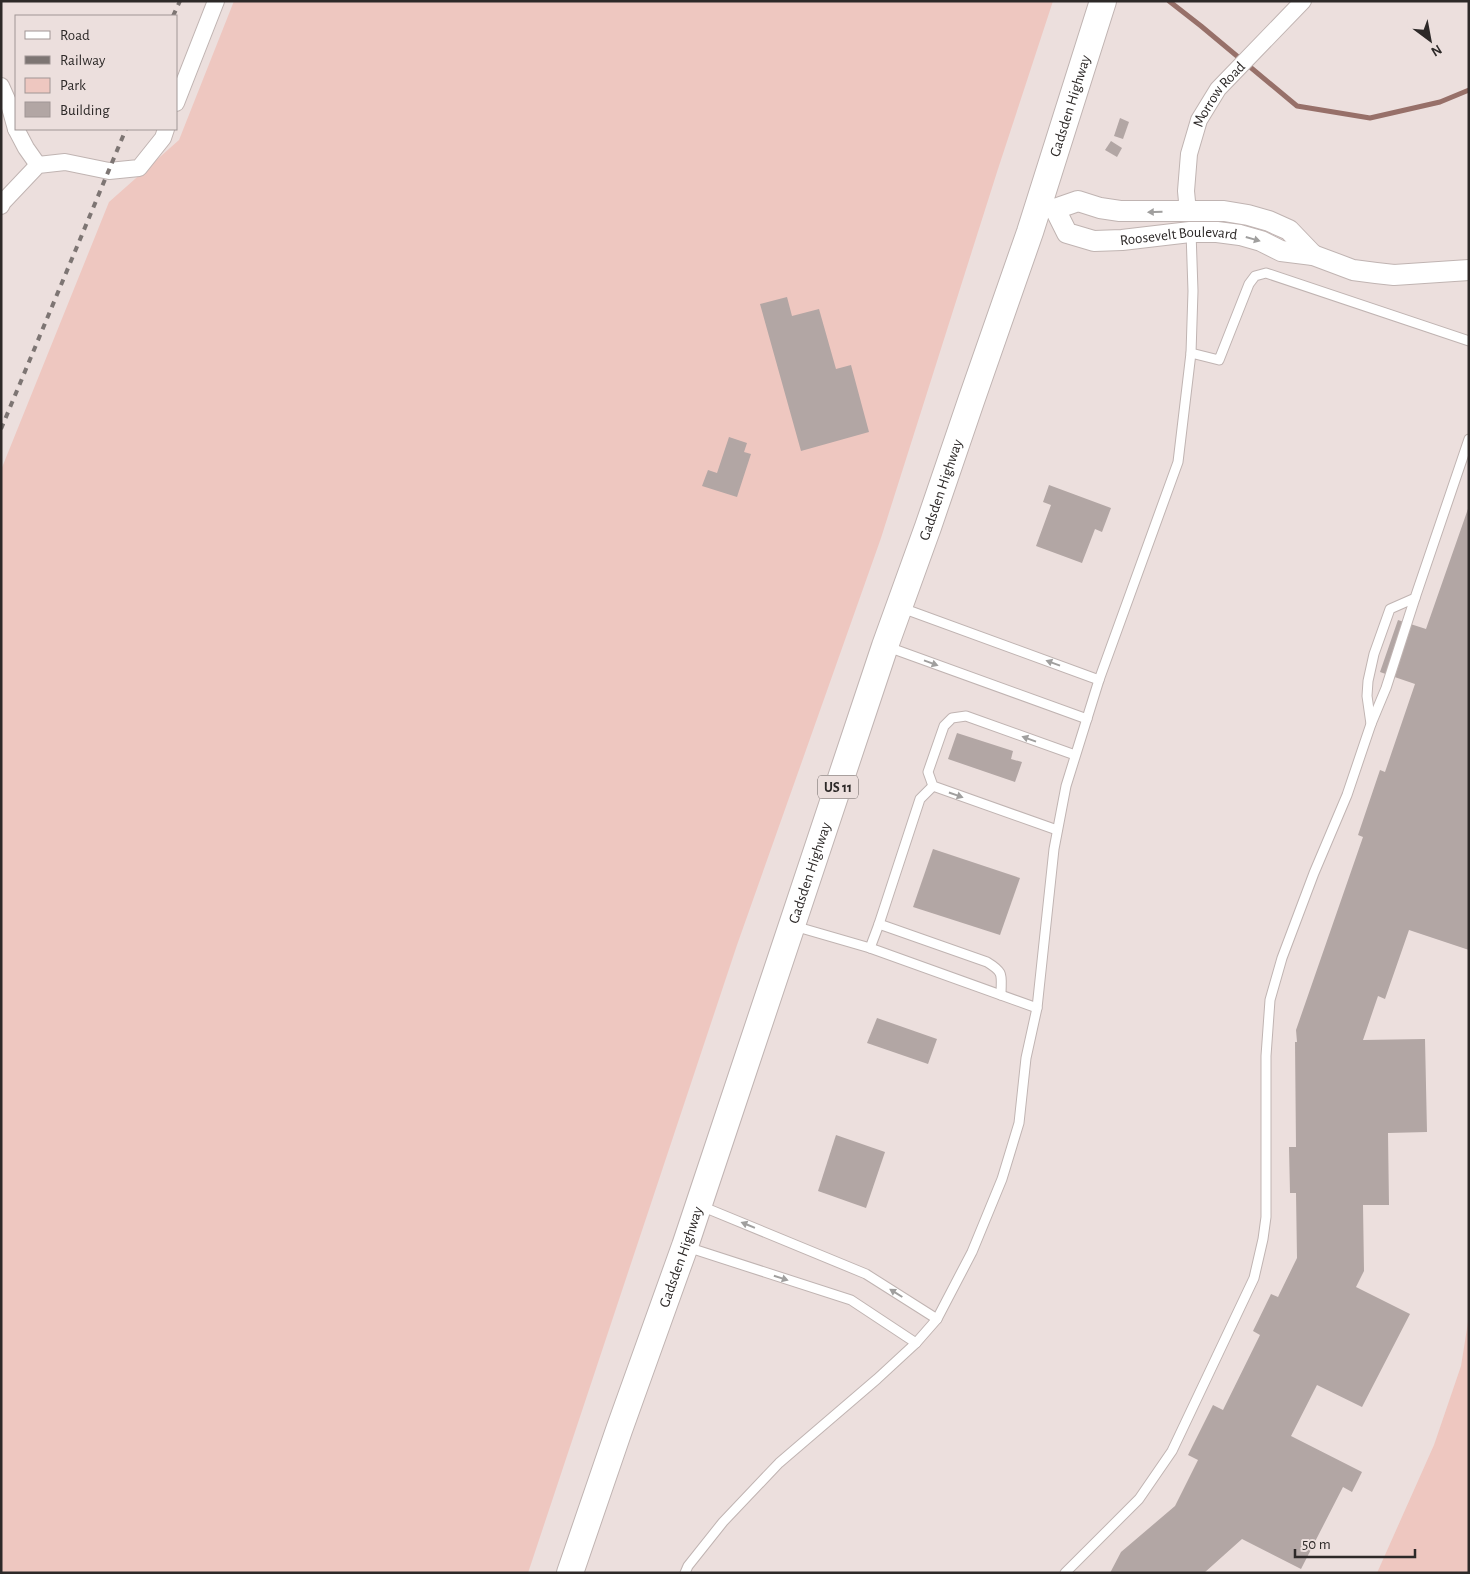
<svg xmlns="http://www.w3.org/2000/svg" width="1470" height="1574" viewBox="0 0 1470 1574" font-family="'Alegreya Sans',sans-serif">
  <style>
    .green { fill: #eec7c0 }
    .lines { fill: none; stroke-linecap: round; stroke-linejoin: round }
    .stream { stroke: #977069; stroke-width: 5 }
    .building { fill: #b2a6a4 }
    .service-casing { stroke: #c0b4b2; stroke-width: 11 }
    .minor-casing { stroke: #c0b4b2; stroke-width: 18 }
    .tertiary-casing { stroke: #c0b4b2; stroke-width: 22 }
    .primary-casing { stroke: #c0b4b2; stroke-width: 28 }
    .service { stroke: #fff; stroke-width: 9 }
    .minor { stroke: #fff; stroke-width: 16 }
    .tertiary { stroke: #fff; stroke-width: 20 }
    .primary { stroke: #fff; stroke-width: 26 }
    .rail { stroke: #7d7573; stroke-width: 4; stroke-dasharray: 6 6; stroke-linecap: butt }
    .oneway { fill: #a09f9e }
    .labels { text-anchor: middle; stroke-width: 4; stroke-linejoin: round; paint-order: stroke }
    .shield { fill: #ecdfdd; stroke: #66605e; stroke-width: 1 }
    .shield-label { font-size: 14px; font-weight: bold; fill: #2d2928 }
    .street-label { font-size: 15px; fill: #2d2928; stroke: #ecdfdd }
  </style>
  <rect width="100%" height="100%" fill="#ecdfdd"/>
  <!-- green -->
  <g class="green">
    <polygon points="234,1 1053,1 997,172 881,538 737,945 528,1573 1,1573 1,470 109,202 179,140"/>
    <polygon points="1469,1316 1469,1573 1377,1573 1434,1445 1461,1366"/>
  </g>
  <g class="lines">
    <!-- stream -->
    <polyline class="stream" points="1169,1 1201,26 1297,106 1370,118 1440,102 1469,90"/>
  </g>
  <!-- building -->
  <g class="building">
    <polygon points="1120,118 1129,122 1123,139 1114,136"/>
    <polygon points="1111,141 1122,148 1117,157 1105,150"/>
    <polygon points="787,297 792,316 819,309 836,369 851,365 869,432 801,451 760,304"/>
    <polygon points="729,437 747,443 744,452 751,454 737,497 702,486 708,470 717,473"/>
    <polygon points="1049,485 1111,508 1102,532 1095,529 1082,563 1036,546 1051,505 1043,502"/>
    <polygon points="1469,506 1469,950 1409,930 1385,999 1378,996 1363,1040 1425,1039 1427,1132 1388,1133 1389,1205 1363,1205 1364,1271 1356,1287 1410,1314 1362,1407 1317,1385 1291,1436 1362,1472 1352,1492 1343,1487 1301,1569 1242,1539 1204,1573 1110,1573 1121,1552 1175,1506 1198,1460 1188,1455 1213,1405 1223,1410 1260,1335 1253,1331 1271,1294 1278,1297 1297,1258 1296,1193 1290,1193 1289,1147 1296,1147 1295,1042 1297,1042 1296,1030 1363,837 1358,835 1380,770 1385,772 1415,684 1380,672 1398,620 1426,629"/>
    <polygon points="957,733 1013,751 1011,759 1022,762 1015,782 948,759"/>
    <polygon points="933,849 1020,878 1000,935 913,907"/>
    <polygon points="877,1018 937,1039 928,1064 867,1043"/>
    <polygon points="836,1135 885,1152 866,1208 818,1191"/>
  </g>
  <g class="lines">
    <defs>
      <g id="service">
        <polyline points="1191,353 1219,360 1249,284 1255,276 1266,273 1469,341"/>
        <polyline points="902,608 1099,680"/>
        <polyline points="888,647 1087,719"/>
        <polyline points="1371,724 1386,688 1415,598"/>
        <polyline points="1057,830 933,786 928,772 944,726 952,718 966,716 1075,755"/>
        <polyline points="879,924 920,799 933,786"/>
        <polyline points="794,926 870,948 1037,1008"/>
        <path d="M870 948 879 924 987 962C1005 973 1001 975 1001 995"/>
        <polyline points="701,1206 866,1274 937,1319"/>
        <polyline points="687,1247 851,1300 916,1343"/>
        <polyline points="685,1573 688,1566 723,1522 779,1463 877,1379 916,1343 937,1319 972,1252 1002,1179 1019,1123 1026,1058 1037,1008 1054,849 1066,786 1099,680 1178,462 1191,353 1193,291 1191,232"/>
        <polyline points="1065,1573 1139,1499 1172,1451 1254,1278 1263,1239 1266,1217 1266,1056 1270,1000 1282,958 1314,873 1347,795 1371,724 1367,696 1368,681 1374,654 1390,609 1415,598 1469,439"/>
      </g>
      <g id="minor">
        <polyline points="1,86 9,104 16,129"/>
        <polyline points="176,103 216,1"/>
        <polyline points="16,129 26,148 38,165"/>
        <polyline points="1,206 3,202 38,165 65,162 109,171 139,168 163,138 166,129"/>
        <path id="s1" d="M1188 212 1186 191 1189 154 1199 120 1218 89 1303 1"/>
      </g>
      <g id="tertiary">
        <polyline points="1042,206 1055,209 1078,201 1100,208 1120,211 1224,211 1248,215 1269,221 1289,230 1313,255"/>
        <path id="s2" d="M1055 209 1067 233 1094 241 1122 240 1190 232H1217L1240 235 1261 241 1281 251 1313 255 1353 270 1376 273 1394 275 1469 270"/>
      </g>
      <g id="primary">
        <path id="s3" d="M570 1573 619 1430 685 1246 885 646 928 527 971 401 1030 232 1103 1"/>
      </g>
    </defs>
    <!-- service casing -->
    <use href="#service" class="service-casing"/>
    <!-- minor casing -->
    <use href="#minor" class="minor-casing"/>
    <!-- tertiary casing -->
    <use href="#tertiary" class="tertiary-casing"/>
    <!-- primary casing -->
    <use href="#primary" class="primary-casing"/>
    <!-- service -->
    <use href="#service" class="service"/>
    <!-- minor -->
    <use href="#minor" class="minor"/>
    <!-- tertiary -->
    <use href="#tertiary" class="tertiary"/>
    <!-- primary -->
    <use href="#primary" class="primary"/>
    <!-- rail -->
    <g class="rail">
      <polyline points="173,16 180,1"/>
      <polyline points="1,429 126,129"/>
    </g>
  </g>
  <!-- one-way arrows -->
  <defs><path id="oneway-solid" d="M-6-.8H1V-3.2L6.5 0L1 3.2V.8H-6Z" transform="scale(1.25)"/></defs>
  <g class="oneway">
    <use href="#oneway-solid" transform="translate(1155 212) rotate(179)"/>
    <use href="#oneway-solid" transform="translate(1253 239) rotate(16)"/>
    <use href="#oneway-solid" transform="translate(931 663) rotate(20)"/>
    <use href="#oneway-solid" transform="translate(1053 663) rotate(-160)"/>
    <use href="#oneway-solid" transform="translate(1029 739) rotate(-160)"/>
    <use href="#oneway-solid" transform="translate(956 795) rotate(19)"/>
    <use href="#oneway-solid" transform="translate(748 1225) rotate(-158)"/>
    <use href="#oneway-solid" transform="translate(781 1278) rotate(18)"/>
    <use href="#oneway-solid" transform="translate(896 1293) rotate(-148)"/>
  </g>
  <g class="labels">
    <!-- shield labels -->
    <rect class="shield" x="818" y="775.5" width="40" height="23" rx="4"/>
    <g class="shield-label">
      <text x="838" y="792">US 11</text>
    </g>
    <!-- street labels -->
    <g class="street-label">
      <text dy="5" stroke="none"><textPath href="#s1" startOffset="126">Morrow Road</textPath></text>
      <text dy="5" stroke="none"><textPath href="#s3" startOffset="1550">Gadsden Highway</textPath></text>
      <text dy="5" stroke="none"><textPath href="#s2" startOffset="140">Roosevelt Boulevard</textPath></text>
      <text dy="5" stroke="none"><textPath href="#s3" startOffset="1145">Gadsden Highway</textPath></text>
      <text dy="5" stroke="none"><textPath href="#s3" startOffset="740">Gadsden Highway</textPath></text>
      <text dy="5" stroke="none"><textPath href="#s3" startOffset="335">Gadsden Highway</textPath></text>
    </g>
  </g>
  <!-- border -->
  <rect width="1470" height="1574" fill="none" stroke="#2d2928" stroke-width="5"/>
  <!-- legend -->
  <rect x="15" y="15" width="162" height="115" fill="#ecdfdd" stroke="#a09695"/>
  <rect x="25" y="31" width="25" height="8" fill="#ffffff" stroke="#a09695"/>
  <text x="60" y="40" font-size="15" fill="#2d2928">Road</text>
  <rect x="25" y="56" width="25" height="8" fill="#7d7573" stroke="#a09695"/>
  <text x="60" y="65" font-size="15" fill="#2d2928">Railway</text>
  <rect x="25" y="78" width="25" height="15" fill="#eec7c0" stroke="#a09695"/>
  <text x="60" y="90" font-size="15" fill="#2d2928">Park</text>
  <rect x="25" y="102" width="25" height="15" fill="#b2a6a4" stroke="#a09695"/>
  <text x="60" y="115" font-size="15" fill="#2d2928">Building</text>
  <!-- north arrow -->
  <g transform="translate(1430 40) rotate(148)" stroke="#ecdfdd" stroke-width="4" paint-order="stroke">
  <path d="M0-4L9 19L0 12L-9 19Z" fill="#2d2928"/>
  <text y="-8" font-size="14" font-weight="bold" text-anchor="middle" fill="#2d2928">N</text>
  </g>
  <!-- scale -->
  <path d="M1295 1549v8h120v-8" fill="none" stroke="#2d2928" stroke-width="2.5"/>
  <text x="1302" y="1549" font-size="15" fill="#2d2928" stroke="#ecdfdd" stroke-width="4" paint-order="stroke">50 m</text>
</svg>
